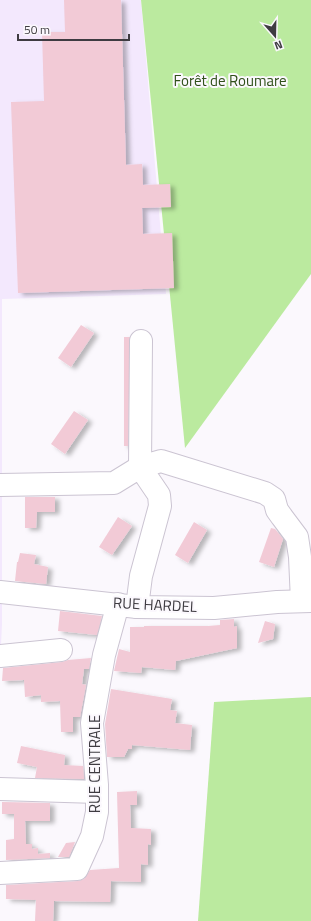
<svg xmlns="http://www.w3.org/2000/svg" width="311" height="921" viewBox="0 0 311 921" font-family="'Titillium Web',sans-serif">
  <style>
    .built { fill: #f3e8fd }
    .green { fill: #bbea9f }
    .building { fill: #f2cad6; filter: url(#shadow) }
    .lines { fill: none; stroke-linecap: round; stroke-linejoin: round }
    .minor-casing { stroke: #cbc4d2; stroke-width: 24 }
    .minor { stroke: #fff; stroke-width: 22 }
    .labels { text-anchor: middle; stroke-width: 4; stroke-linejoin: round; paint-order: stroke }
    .park-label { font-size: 15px; fill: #30501a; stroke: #fbf8fd }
    .street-label { font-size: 15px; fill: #3e3b41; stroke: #fbf8fd }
  </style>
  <defs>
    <filter id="shadow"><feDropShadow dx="4.5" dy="2.5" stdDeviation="2" flood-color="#0004"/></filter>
  </defs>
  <rect width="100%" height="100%" fill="#fbf8fd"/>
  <!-- built -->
  <polygon class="built" points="0,0 141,0 166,294 2,299 2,624 0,666"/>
  <!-- green -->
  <g class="green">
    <polygon points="141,0 311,0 311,274 185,448"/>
    <polygon points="311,697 311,921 198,921 214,702"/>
  </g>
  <!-- building -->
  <g class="building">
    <polygon points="64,0 121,0 126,165 142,164 143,185 170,184 171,207 142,208 143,234 172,233 174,288 18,293 11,102 44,101 42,32 65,32"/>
    <polygon points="81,325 94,333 71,367 58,358"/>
    <polygon points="124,337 130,337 128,446 124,446"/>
    <polygon points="74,411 88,420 65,454 51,444"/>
    <polygon points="25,497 55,497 55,512 37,512 36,528 25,528"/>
    <polygon points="118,517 132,526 112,555 99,547"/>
    <polygon points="194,522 207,530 188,563 175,555"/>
    <polygon points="271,528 275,529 283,539 274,567 259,562"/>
    <polygon points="20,553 36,555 34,564 48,567 46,584 15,581 17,562 18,562"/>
    <polygon points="60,611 102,616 97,635 58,631"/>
    <polygon points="234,619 234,627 237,626 237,648 176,661 175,670 142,667 141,673 114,671 119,649 130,652 130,627 144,627 144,626 208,626 220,625 220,620"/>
    <polygon points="265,621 275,624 273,639 258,643"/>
    <polygon points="91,658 89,669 84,669 82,684 86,685 80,717 73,717 73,732 61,732 60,701 41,702 41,695 25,697 24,680 2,681 3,668 62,662 68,660"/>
    <polygon points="111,689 172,699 170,710 177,711 175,723 192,725 190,750 132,745 132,749 128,749 124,757 107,757 105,724"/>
    <polygon points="21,746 65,755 64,765 83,766 84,779 35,778 37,767 17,763"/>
    <polygon points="137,791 137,805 130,805 131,828 151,829 151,845 148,844 148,865 141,864 141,882 111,881 110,902 54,901 53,921 35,921 36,900 6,899 6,885 78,881 84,879 90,870 119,868 117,792"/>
    <polygon points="2,802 50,803 50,821 25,821 26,844 32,844 32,849 38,848 38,854 50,853 50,858 6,860 6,840 14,839 14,814 2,814"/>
    <polygon points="75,842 69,857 58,857 66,843"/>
  </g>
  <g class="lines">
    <defs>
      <g id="minor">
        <polyline points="141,341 140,467 161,461 265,493 274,499 277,510 282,517 297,537 300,557 302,601"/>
        <polyline points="0,485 114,483 140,467 159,495 160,506 141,576 137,607"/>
        <polyline points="0,592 137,607 214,608 277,602 311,601"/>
        <polyline points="0,656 61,650"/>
        <polyline points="0,789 97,792"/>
        <polyline points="0,873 77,869 92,836 97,812 97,785 92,723 104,655 118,604"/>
      </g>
    </defs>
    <!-- minor casing -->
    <use href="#minor" class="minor-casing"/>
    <!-- minor -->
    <use href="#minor" class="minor"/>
  </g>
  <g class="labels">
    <!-- park labels -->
    <g class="park-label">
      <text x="230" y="86">Forêt de Roumare</text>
    </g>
    <!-- street labels -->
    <g class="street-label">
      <text transform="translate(155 605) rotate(3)" y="5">RUE HARDEL</text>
      <text transform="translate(95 764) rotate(-90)" y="5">RUE CENTRALE</text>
    </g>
  </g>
  <!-- north arrow -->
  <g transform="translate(275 36) rotate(160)" stroke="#fbf8fd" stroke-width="3" paint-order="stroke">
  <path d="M0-3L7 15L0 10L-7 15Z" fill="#3e3b41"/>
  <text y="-6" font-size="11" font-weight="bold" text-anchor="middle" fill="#3e3b41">N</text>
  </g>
  <!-- scale -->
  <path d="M18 34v6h111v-6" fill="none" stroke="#3e3b41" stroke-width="2"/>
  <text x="24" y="34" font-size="12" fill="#3e3b41" stroke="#fbf8fd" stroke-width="3" paint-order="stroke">50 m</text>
</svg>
